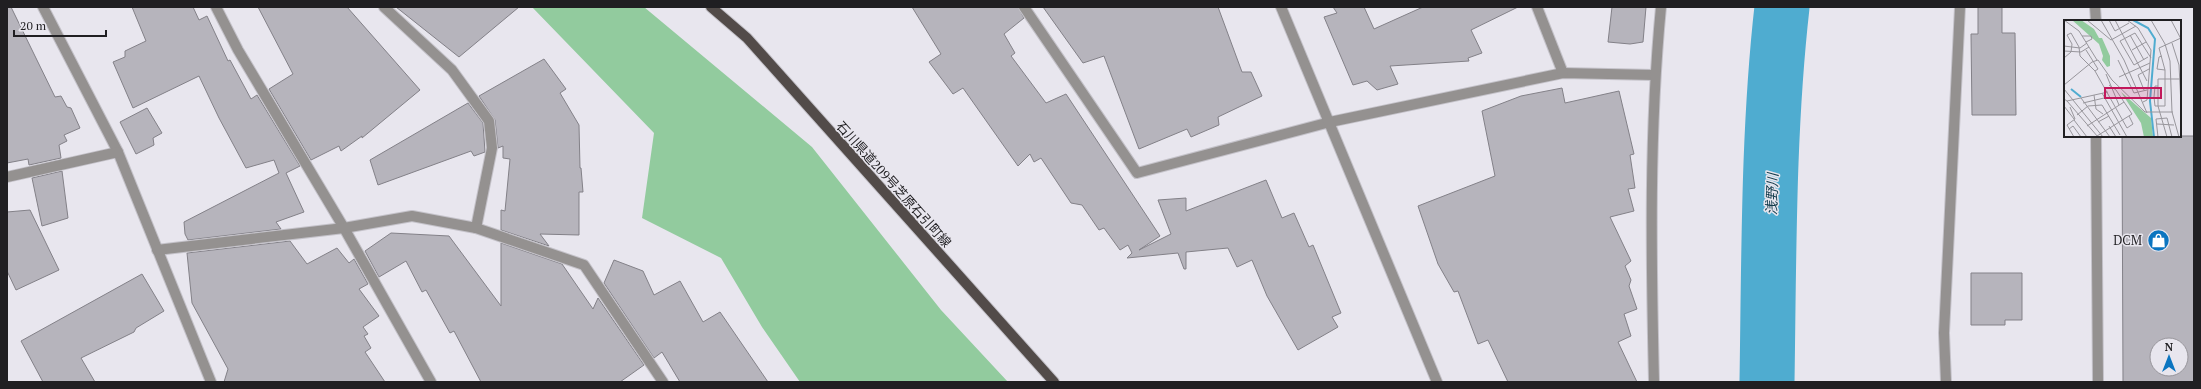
<svg xmlns="http://www.w3.org/2000/svg" width="2201" height="389" viewBox="0 0 2201 389" font-family="'PT Serif','Noto Sans JP',serif">
  <style>
    .green { fill: #92cb9e }
    .lines { fill: none; stroke-linecap: round; stroke-linejoin: round }
    .river { stroke: #4facd0; stroke-width: 55 }
    .building { fill: #b6b4bc; stroke: #838188; fill-rule: evenodd }
    .minor-casing { stroke: #c4c2c9; stroke-width: 12 }
    .major-casing { stroke: #c4c2c9; stroke-width: 12 }
    .minor { stroke: #949190; stroke-width: 10 }
    .major { stroke: #524b49; stroke-width: 10 }
    .labels { text-anchor: middle; stroke-width: 3; stroke-linejoin: round; paint-order: stroke }
    .street-label { font-size: 13px; fill: #201f22; stroke: #e8e6ee }
    .poi-label { font-size: 13px; fill: #201f22; stroke: #e8e6ee; text-anchor: end }
    .water-label { font-size: 14px; font-style: italic; fill: #113a4a; stroke: #e8e6ee }
    .inset-river { fill: none; stroke: #4facd0; stroke-width: 2 }
    .inset-road { fill: none; stroke: #98969c; stroke-width: 1 }
    .view { fill: #c2185b; fill-opacity: 0.15; stroke: #c2185b; stroke-width: 2 }
    .inset-edge { fill: none; stroke: #201f22; stroke-width: 2 }
  </style>
  <rect width="100%" height="100%" fill="#e8e6ee"/>
  <!-- green -->
  <polygon class="green" points="532,7 644,7 812,147 941,310 1008,382 800,382 762,327 721,258 642,218 654,133"/>
  <g class="lines">
    <!-- river -->
    <path class="river" d="M1767 382C1769 257 1768 131 1782 7"/>
  </g>
  <!-- building -->
  <g class="building">
    <polygon points="7,7 11,7 55,97 61,96 67,107 71,108 80,128 64,135 67,141 59,145 61,158 29,165 28,159 7,163"/>
    <polygon points="132,7 193,7 199,20 207,16 228,61 230,60 251,99 257,95 300,166 286,173 304,212 276,222 281,229 188,240 185,234 184,222 279,173 274,160 246,168 219,118 199,76 133,108 113,62 125,57 125,51 146,41"/>
    <polygon points="258,7 347,7 420,90 362,138 362,136 341,151 339,146 311,160 269,89 293,74"/>
    <polygon points="396,7 519,7 459,57"/>
    <polygon points="912,7 1018,7 1024,18 1004,34 1015,53 1011,56 1046,103 1066,94 1160,236 1139,250 1171,234 1158,200 1186,198 1186,211 1266,180 1282,218 1294,213 1309,247 1313,245 1341,313 1332,317 1338,327 1298,350 1267,296 1252,260 1237,267 1228,248 1186,252 1186,269 1184,269 1178,253 1127,258 1132,253 1128,245 1120,250 1104,228 1099,230 1082,205 1071,203 1041,158 1034,162 1030,154 1018,166 963,88 953,94 929,62 941,54"/>
    <polygon points="1043,7 1218,7 1242,72 1251,72 1262,96 1218,117 1219,125 1191,137 1187,129 1139,149 1104,56 1083,63"/>
    <polygon points="1333,7 1364,7 1374,29 1423,7 1518,7 1471,30 1482,53 1468,58 1469,61 1390,66 1398,84 1377,90 1367,81 1353,85 1324,17 1337,13"/>
    <polygon points="1612,7 1646,7 1643,42 1630,44 1608,42"/>
    <polygon points="1978,7 2002,7 2002,33 2015,33 2016,115 1972,115 1971,34 1978,34"/>
    <polygon points="544,59 566,89 560,93 579,125 580,168 581,168 583,192 579,192 579,235 540,234 549,246 501,230 501,210 505,211 510,159 503,158 503,146 498,148 495,120 479,96"/>
    <polygon points="1562,88 1565,103 1619,91 1634,154 1630,155 1635,188 1628,189 1634,211 1610,217 1631,261 1625,266 1631,280 1629,286 1637,309 1624,314 1631,336 1618,342 1637,382 1508,382 1488,340 1478,344 1458,291 1454,292 1438,264 1418,206 1495,176 1482,111 1521,96"/>
    <polygon points="468,103 483,123 485,152 474,156 471,151 378,185 370,160"/>
    <polygon points="147,108 162,133 153,138 154,145 136,154 120,122"/>
    <path d="M2122 136H2194V382H2123ZM2157 345H2181V369H2157Z"/>
    <polygon points="62,171 68,218 42,226 32,178"/>
    <polygon points="30,210 59,270 16,290 7,271 7,212"/>
    <polygon points="391,233 449,236 501,306 501,243 562,264 593,309 598,298 644,365 620,382 481,382 454,331 450,333 426,290 422,292 406,261 379,277 365,251"/>
    <polygon points="290,241 307,264 337,248 349,263 354,259 368,284 359,289 379,316 363,327 368,334 364,336 371,348 365,352 385,382 224,382 228,369 192,303 187,253"/>
    <polygon points="614,260 643,271 654,295 680,281 703,322 720,312 768,382 680,382 662,352 654,358 604,283"/>
    <polygon points="1971,273 2022,273 2022,320 2005,320 2005,325 1971,325"/>
    <polygon points="142,274 164,311 136,328 134,332 81,358 95,382 43,382 21,341"/>
  </g>
  <g class="lines">
    <defs>
      <g id="minor">
        <polyline points="43,7 118,152 211,382"/>
        <polyline points="216,7 238,50 344,228 431,382"/>
        <polyline points="384,7 452,70 489,121 492,148 476,228"/>
        <polyline points="1024,7 1137,173 1330,122 1563,73 1654,75"/>
        <polyline points="1281,7 1437,382"/>
        <polyline points="1537,7 1563,73"/>
        <polyline points="2095,7 2096,21"/>
        <polyline points="2096,136 2098,382"/>
        <polyline points="7,177 118,152"/>
        <polyline points="157,250 344,228 412,216 476,228 584,265 663,382"/>
        <path d="M1654 382C1651 257 1649 131 1661 7"/>
        <polyline points="1946,382 1944,333 1960,7"/>
      </g>
      <polyline id="major" points="711,7 747,38 1054,382"/>
    </defs>
    <!-- minor casing -->
    <use href="#minor" class="minor-casing"/>
    <!-- major casing -->
    <use href="#major" class="major-casing"/>
    <!-- minor -->
    <use href="#minor" class="minor"/>
    <!-- major -->
    <use href="#major" class="major"/>
  </g>
  <!-- icons -->
  <defs>
    <symbol id="shop-disc" viewBox="-11 -11 22 22"><circle r="9.5" fill="#0b75c0" stroke="#e8e6ee"/><path d="M-5-2.5h2.3a2.7 3.5 0 0 1 5.4 0H5L5.5 6h-11ZM-1.5-2.5h3a1.5 2.3 0 0 0-3 0Z" fill="#fff"/></symbol>
  </defs>
  <g fill-rule="evenodd">
    <use href="#shop-disc" x="2146" y="228" width="25" height="25"/>
  </g>
  <g class="labels">
    <!-- street labels -->
    <g class="street-label">
      <text transform="translate(894 184) rotate(48)" y="5">石川県道209号芝原石引町線</text>
    </g>
    <!-- poi labels -->
    <g class="poi-label">
      <text x="2142" y="245">DCM</text>
    </g>
    <!-- water labels -->
    <g class="water-label">
      <text transform="translate(1772 194) rotate(-88)" y="5">浅野川</text>
    </g>
  </g>
  <!-- overview -->
  <g transform="translate(2064 20)">
    <rect width="117" height="117" fill="#e8e6ee"/>
    <path d="M8 0H17L30 9 35 18H38L46 36V46L43 47 38 40 39 36 35 24ZM57 72 87 98 89 117H80L77 103Z" fill="#92cb9e"/>
    <path class="inset-river" d="M69 0 84 8 91 19 86 81 90 117M7 69 17 77"/>
    <path class="inset-road" d="M0 0 15 11 33 40M23 0 47 20 72 6M37 0 60 40 83 93M45 0 51 11 65 3M51 0 83 61M63 0 74 8 87 30 83 80 79 82M87 0 101 24 106 41 108 92 115 117M107 0 117 19M66 15 80 40M18 16H27L28 19 22 22M108 23 115 45 117 85M0 26 16 28 23 23M22 30 34 49 31 51M68 30 82 22M0 31 17 32 25 27M98 36 95 37 93 49 101 50M84 37 70 45 56 21 71 13 87 38M0 38 7 32 8 24 3 15 7 13 15 27 16 36 31 51 63 108M54 40 70 73 83 70M42 54 55 85M55 57 86 43M0 65 28 42 34 40 48 60 81 92H109M94 66H91L90 77 91 86H94M0 69 39 117M80 70 74 55 85 49M38 73 63 117M30 75 32 89 39 94M17 78 46 117M0 79 3 81 44 72M3 81 34 117M19 83 40 78M0 86 10 99M94 86V59H117M6 87 11 99 3 105 10 117M13 95 24 86 38 85 56 115M10 100 23 117M34 102 45 96M93 104 110 105M23 106 60 82M45 106 52 117M63 108 69 104 65 96M5 109 9 106 17 117M33 116 68 94 52 70 45 65M94 117 92 99 103 98 108 117M103 117 94 86H101V50L95 28 117 18"/>
    <path class="view" d="M41 68H97V78H41Z"/>
    <rect width="117" height="117" class="inset-edge"/>
  </g>
  <!-- border -->
  <rect width="2201" height="389" fill="none" stroke="#201f22" stroke-width="16"/>
  <!-- north arrow -->
  <g transform="translate(2169 357)"><circle r="19" fill="#e8e6ee" stroke="#98969c"/>
  <path d="M0-3L7 15L0 10L-7 15Z" fill="#0b75c0"/>
  <text y="-6" font-size="11" font-weight="bold" text-anchor="middle" fill="#201f22">N</text>
  </g>
  <!-- scale -->
  <path d="M14 30v6h92v-6" fill="none" stroke="#201f22" stroke-width="2"/>
  <text x="20" y="30" font-size="12" fill="#201f22" stroke="#e8e6ee" stroke-width="3" paint-order="stroke">20 m</text>
</svg>
